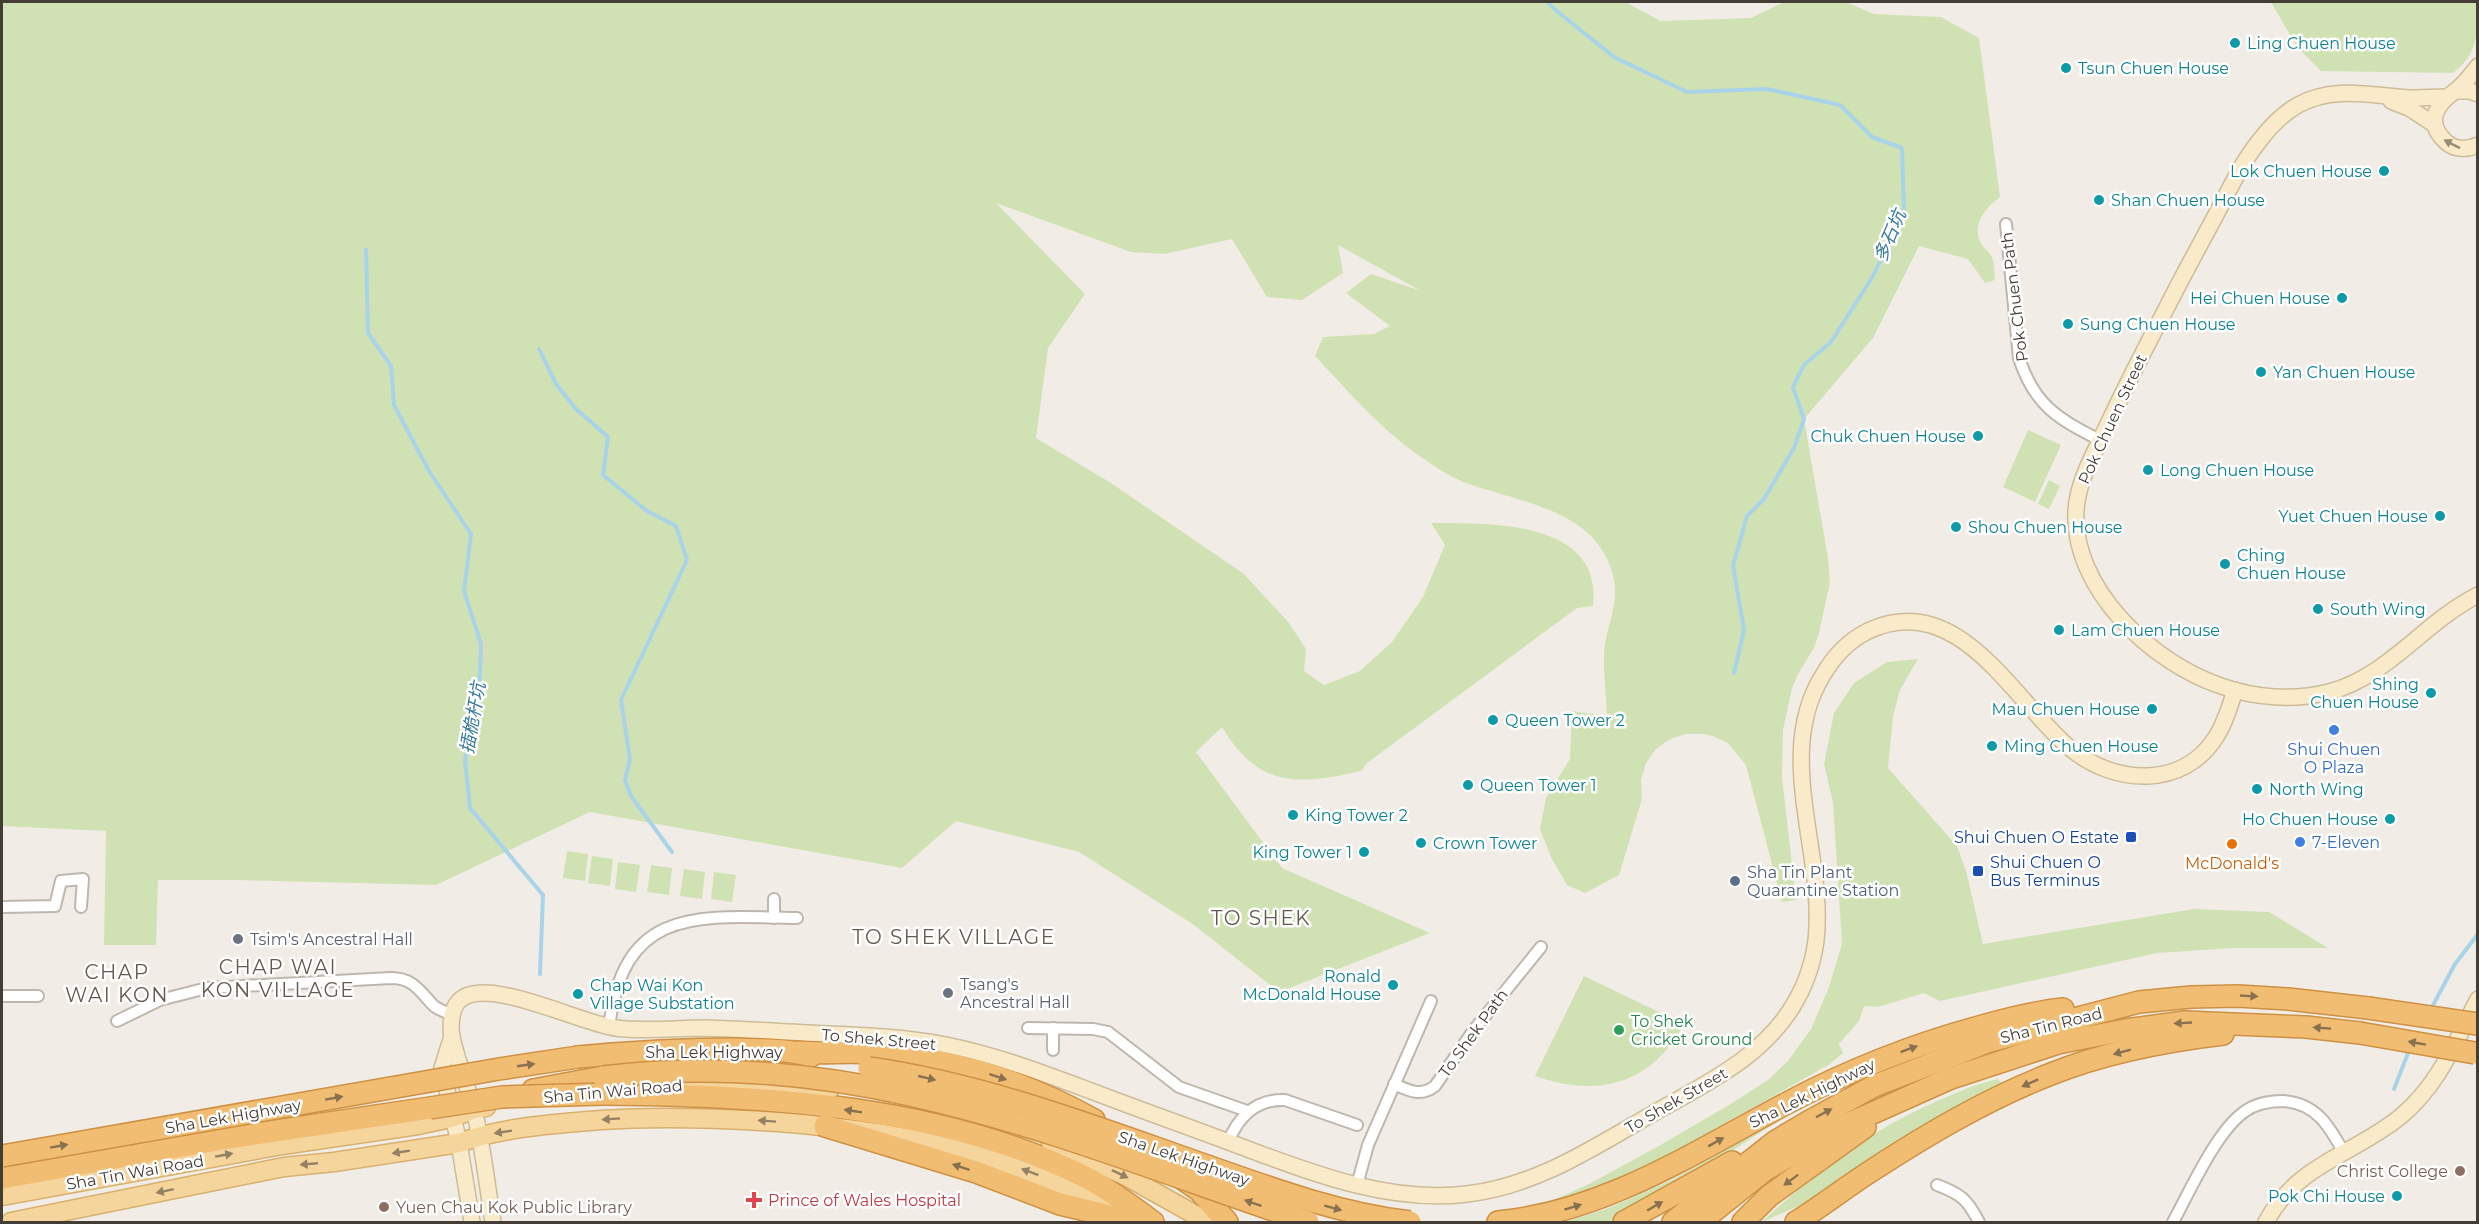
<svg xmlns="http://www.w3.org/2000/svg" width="2479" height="1224" viewBox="0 0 2479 1224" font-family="Montserrat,'Noto Sans TC',sans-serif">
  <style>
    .green { fill: #d0e2b3 }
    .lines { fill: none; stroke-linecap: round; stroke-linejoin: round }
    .stream { stroke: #a8d3e9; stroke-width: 4 }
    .street-casing { stroke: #bfb7ad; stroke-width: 14 }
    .secondary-casing { stroke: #cdbc9a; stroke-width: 18 }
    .primary-casing { stroke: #d8b06e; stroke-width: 21 }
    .highway-casing { stroke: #ce9144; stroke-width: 24 }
    .street { stroke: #fff; stroke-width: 10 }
    .secondary { stroke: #f9eac9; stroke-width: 15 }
    .primary { stroke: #f5d59c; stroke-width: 18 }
    .highway { stroke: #f0bd73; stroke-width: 21 }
    .highway-bridge-casing { stroke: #ce9144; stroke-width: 24; stroke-linecap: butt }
    .highway-bridge { stroke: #f0bd73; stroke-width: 21 }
    .oneway { fill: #958b78 }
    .oneway2 { fill: #89704e }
    .oneway3 { fill: #948164 }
    .culture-dot { fill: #0f9aa8; stroke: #fff; stroke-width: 2 }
    .shop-dot { fill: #3f7fe0; stroke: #fff; stroke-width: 2 }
    .transit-dot { fill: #1a4fb4; stroke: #fff; stroke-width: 2 }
    .food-dot { fill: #e8710a; stroke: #fff; stroke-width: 2 }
    .service-dot { fill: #5c6f8a; stroke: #fff; stroke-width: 2 }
    .worship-dot { fill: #6b7280; stroke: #fff; stroke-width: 2 }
    .leisure-dot { fill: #2e9e5b; stroke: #fff; stroke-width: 2 }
    .education-dot { fill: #8d6e63; stroke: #fff; stroke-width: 2 }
    .health-dot { fill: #e0444e; stroke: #fff; stroke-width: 2 }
    .labels { text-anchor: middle; stroke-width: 5; stroke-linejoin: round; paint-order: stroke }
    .culture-label { font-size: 16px; fill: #0d838f; stroke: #fff; text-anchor: start }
    .street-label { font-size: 16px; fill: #443d36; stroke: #fff }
    .shop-label { font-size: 16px; fill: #366cbe; stroke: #fff }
    .transit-label { font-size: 16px; fill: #164399; stroke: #fff; text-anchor: end }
    .food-label { font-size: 16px; fill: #c56008; stroke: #fff }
    .service-label { font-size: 16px; fill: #4e5e75; stroke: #fff; text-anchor: start }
    .worship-label { font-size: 16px; fill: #5b616d; stroke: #fff; text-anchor: start }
    .leisure-label { font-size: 16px; fill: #27864d; stroke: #fff; text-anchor: start }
    .education-label { font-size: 16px; fill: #785e54; stroke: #fff; text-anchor: end }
    .health-label { font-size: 16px; fill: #be3a42; stroke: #fff; text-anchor: start }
    .water-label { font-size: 18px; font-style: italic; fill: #387a9e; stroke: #fff }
    .quarter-label { font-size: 20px; letter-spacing: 1.5px; fill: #655a4f; stroke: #fff }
  </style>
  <rect width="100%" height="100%" fill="#f1ede6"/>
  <!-- green -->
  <g class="green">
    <path d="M2 2H1625L1661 21 1751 18 1784 2H1846L1874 14 1941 17 1979 38 2000 197C1985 208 1970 226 1982 245 1986 250 1992 254 1993 261 1995 267 1994 274 1995 280L1985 283 1968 259 1919 246 1873 338 1804 419 1828 558 1830 582 1819 633 1814 648 1798 674 1792 688 1783 730 1782 777 1796 900 1782 902 1746 765 1728 743 1713 736 1704 734H1686L1670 739 1656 749 1646 763 1641 780 1642 799 1619 875 1585 893 1567 885 1551 857 1540 829 1546 798 1570 759 1572 711 1607 716C1606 692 1602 665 1605 643 1610 618 1620 598 1612 572 1594 508 1516 502 1463 482 1450 476 1436 468 1424 459 1382 431 1350 393 1315 356L1323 337 1374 334 1390 326 1346 293 1371 274 1421 291 1338 245 1343 273 1302 300 1267 297 1232 239 1164 254 1131 252 996 203 1085 294 1048 348 1036 438 1111 483 1244 574 1289 623 1306 649 1304 671 1324 685 1360 671 1392 642 1423 597 1445 545 1431 523C1490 523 1603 520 1593 606L1577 608 1367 763 1361 771C1298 785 1259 789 1222 727L1196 752 1282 868 1430 933 1279 992 1194 925 1079 852 956 821 902 868 590 812 436 885 235 880H158L156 945H104L106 831 2 826Z"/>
    <path d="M2271 2H2477C2478 31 2479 54 2453 73L2321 71 2297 47Z"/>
    <polygon points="2028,430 2061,445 2035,502 2003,487"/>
    <polygon points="2049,480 2060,486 2049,509 2038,504"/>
    <polygon points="1918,659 1900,690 1893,716 1888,768 1957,846 1966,871 1983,944 2194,909 2269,912 2328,948 2233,948 2157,953 1940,1001 1924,993 1878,1007 1864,1006 1859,1021 1839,1044 1843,1053 1830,1064 1663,1158 1603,1188 1549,1202 1589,1184 1657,1147 1729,1105 1768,1080 1788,1061 1811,1029 1829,987 1842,944 1833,803 1824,764 1834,713 1854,683 1887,662"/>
    <polygon points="567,851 588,854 585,881 563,878"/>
    <polygon points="592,856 613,859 610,886 588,883"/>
    <polygon points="618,862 640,865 636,892 615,889"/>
    <polygon points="651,865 672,868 669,895 647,892"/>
    <polygon points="684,869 705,872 702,899 680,896"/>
    <polygon points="714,872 736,875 732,902 711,899"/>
    <path d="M1584 976 1684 1024C1651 1085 1598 1098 1535 1076Z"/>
    <path d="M1998 1079 2005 1086 1819 1197 1762 1222C1819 1169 1870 1130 1942 1099 1961 1091 1978 1083 1998 1079Z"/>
    <polygon points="1778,1121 1676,1187 1608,1222 1565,1222 1609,1208 1672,1180"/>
  </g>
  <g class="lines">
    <!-- stream -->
    <g class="stream">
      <polyline points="1548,2 1553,8 1614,57 1687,92 1767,89 1840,105 1872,137 1902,148 1904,211 1873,276 1831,342 1804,365 1793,387 1804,419 1794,448 1764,499 1747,516 1733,566 1744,630 1734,673"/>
      <polyline points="366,250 368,333 391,366 394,405 429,471 471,534 464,591 481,644 479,702 465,760 470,808 543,895 540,974"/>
      <polyline points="539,349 556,384 575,408 608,437 603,475 647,511 676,526 687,560 621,700 630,759 625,780 631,796 672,852"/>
      <polyline points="2431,1009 2455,964 2478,934"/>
      <polyline points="2394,1089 2410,1048"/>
    </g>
    <defs>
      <g id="street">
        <path d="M2006 224 2019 358C2034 405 2058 419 2100 440"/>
        <polyline points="2,907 55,906 61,881 83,879 81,907"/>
        <polyline points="774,918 774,899"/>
        <polyline points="2,996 38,996"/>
        <path d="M117 1021 160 1000 207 988 391 978C414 978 420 992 434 1006 439 1010 446 1012 452 1015"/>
        <path d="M609 1028C623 905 699 916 797 918"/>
        <polyline points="1028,1028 1093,1029 1108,1032 1179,1087 1247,1111"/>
        <polyline points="1053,1050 1053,1028"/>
        <path d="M1394 1084C1409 1091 1421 1097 1435 1086L1473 1031 1541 947"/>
        <path d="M1228 1142C1239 1116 1256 1099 1285 1100L1357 1125"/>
        <polyline points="1357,1185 1368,1145 1431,1001"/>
        <path d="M1937 1185C1961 1194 1967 1199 1979 1222"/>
        <path d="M2173 1222C2190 1191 2216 1132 2244 1112 2256 1103 2269 1101 2283 1101 2316 1103 2329 1126 2343 1151"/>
      </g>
      <g id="secondary">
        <path d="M2478 66C2471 75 2464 85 2455 91 2437 104 2424 122 2446 142 2455 150 2467 150 2478 145"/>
        <polyline points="2456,91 2470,91 2478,94"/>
        <path d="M2446 97C2434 97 2422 98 2411 98 2372 96 2334 85 2298 105 2284 113 2270 127 2260 140 2243 161 2231 186 2219 209 2201 243 2182 277 2165 311 2144 350 2124 390 2105 430 2093 456 2078 481 2076 510 2071 588 2152 663 2221 686 2255 698 2294 701 2329 692 2389 676 2424 622 2478 595"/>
        <polyline points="2391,101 2409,108 2435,125"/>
        <polyline points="452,1036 442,1068 459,1143 472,1222"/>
        <path d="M493 1222C487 1185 483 1146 474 1110 468 1086 457 1061 452 1037 450 1026 451 1009 459 1001 485 974 581 1024 616 1028 645 1032 676 1028 705 1028 739 1029 773 1031 807 1033 853 1035 900 1036 946 1045 996 1055 1043 1073 1091 1091 1138 1109 1186 1126 1234 1144 1307 1171 1387 1204 1467 1194 1536 1186 1593 1148 1652 1114 1707 1083 1768 1055 1798 997 1810 975 1817 948 1817 924 1820 842 1776 750 1823 675 1834 656 1848 641 1868 631 1959 588 2014 702 2071 749 2115 785 2183 789 2216 737 2225 723 2230 706 2235 690"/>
        <path d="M2266 1222C2297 1164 2353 1155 2400 1117 2438 1086 2456 1041 2478 999"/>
      </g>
      <g id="primary">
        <polyline points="650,1086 763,1086 829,1090"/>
        <polyline points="1051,1143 1126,1176 1208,1222"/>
        <polyline points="2,1196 282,1145 418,1125 451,1118 474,1109 486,1107"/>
        <path d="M11 1222 284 1167 334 1162 459 1143C503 1127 554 1124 601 1120 661 1116 718 1118 778 1122 851 1128 913 1136 983 1156 1033 1171 1080 1193 1127 1213"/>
      </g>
      <g id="highway">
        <path d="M799 1052C823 1054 848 1051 872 1053 951 1058 1026 1082 1094 1120"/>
        <path d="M578 1057C631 1052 684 1049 737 1049 761 1050 787 1049 811 1056"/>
        <polyline points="533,1090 603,1077"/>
        <path d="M602 1094C762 1095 944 1105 1089 1179 1111 1191 1133 1207 1153 1222"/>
        <polyline points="825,1126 976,1172 1060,1204 1135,1222"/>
        <polyline points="2,1178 228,1138 430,1108"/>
        <polyline points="1183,1179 1199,1190 1227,1222"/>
        <path d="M1498 1222C1605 1212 1696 1151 1789 1102 1850 1070 1913 1045 1979 1027 2007 1019 2034 1012 2063 1009"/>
        <polyline points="1624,1222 1732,1162"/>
        <polyline points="1673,1222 1776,1141 1808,1122 1874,1086 1990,1041 2139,1002 2191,997 2238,996 2288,999 2368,1008"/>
        <polyline points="1700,1222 1765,1170 1830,1132 1951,1078 2058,1043 2125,1030 2185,1022 2306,1027 2360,1033"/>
        <polyline points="1743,1222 1769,1196 1865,1127"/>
        <path d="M1796 1222C1822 1206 1846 1187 1871 1171 1928 1134 1987 1099 2051 1074 2106 1052 2164 1041 2223 1034"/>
      </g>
    </defs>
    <!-- street casing -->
    <use href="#street" class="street-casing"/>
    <!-- secondary casing -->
    <use href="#secondary" class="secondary-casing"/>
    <!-- primary casing -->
    <use href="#primary" class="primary-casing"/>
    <!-- highway casing -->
    <use href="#highway" class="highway-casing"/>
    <!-- street -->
    <use href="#street" class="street"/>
    <!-- secondary -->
    <use href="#secondary" class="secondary"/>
    <!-- primary -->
    <use href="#primary" class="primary"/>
    <!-- highway -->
    <use href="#highway" class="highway"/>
    <defs>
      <g id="highway-bridge">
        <polyline points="2368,1008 2478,1024"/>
        <polyline points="2360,1033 2475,1053"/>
        <path d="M869 1068C988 1085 1101 1129 1213 1168 1278 1191 1342 1214 1410 1222"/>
        <path d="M603 1077C858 1045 1073 1143 1308 1222"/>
        <polyline points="430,1108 502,1097 602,1094"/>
        <polyline points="2,1156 499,1069 578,1057"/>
      </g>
    </defs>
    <!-- highway-bridge casing -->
    <use href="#highway-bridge" class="highway-bridge-casing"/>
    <!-- highway-bridge -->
    <use href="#highway-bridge" class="highway-bridge"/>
  </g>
  <!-- one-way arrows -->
  <defs><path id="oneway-solid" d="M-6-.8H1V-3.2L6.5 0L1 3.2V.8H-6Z" transform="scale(1.5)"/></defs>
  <use class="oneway" href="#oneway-solid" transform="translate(2452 144) rotate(-153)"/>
  <g class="oneway2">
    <use href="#oneway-solid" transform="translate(2249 996) rotate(3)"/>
    <use href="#oneway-solid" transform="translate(2183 1023) rotate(177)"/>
    <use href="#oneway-solid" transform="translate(2322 1028) rotate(-176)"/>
    <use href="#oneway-solid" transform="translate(2417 1043) rotate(-170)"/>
    <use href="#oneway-solid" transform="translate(1909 1049) rotate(-20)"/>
    <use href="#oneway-solid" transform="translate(2122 1052) rotate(165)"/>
    <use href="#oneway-solid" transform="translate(526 1065) rotate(-8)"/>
    <use href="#oneway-solid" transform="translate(998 1077) rotate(18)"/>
    <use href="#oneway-solid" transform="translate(927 1078) rotate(13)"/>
    <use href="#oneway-solid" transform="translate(2030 1083) rotate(156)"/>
    <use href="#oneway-solid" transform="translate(334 1098) rotate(-10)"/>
    <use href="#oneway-solid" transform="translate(853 1111) rotate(-171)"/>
    <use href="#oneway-solid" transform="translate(1824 1113) rotate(-28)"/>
    <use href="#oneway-solid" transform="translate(1716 1142) rotate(-29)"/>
    <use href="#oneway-solid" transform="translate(59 1146) rotate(-10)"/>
    <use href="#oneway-solid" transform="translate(961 1167) rotate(-162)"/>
    <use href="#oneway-solid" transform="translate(1791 1180) rotate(143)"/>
    <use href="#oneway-solid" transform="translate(1253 1203) rotate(-161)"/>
    <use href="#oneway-solid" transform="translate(1655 1206) rotate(-30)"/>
    <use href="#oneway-solid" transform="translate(1573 1207) rotate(-17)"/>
    <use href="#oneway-solid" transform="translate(1333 1208) rotate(15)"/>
  </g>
  <g class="oneway3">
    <use href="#oneway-solid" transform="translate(611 1119) rotate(176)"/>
    <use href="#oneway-solid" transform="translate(767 1121) rotate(-176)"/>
    <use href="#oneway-solid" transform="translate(503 1132) rotate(171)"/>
    <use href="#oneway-solid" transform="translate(401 1152) rotate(171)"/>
    <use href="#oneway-solid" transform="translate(224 1155) rotate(-10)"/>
    <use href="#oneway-solid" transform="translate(309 1164) rotate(175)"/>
    <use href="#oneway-solid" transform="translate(1030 1172) rotate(-159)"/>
    <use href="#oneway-solid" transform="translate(1120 1174) rotate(26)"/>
    <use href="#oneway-solid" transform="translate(165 1191) rotate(168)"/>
  </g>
  <!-- markers -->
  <g class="culture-dot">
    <circle cx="2235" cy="43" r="6"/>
    <circle cx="2066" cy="68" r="6"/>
    <circle cx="2384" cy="171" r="6"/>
    <circle cx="2099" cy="200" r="6"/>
    <circle cx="2342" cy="298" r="6"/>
    <circle cx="2068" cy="324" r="6"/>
    <circle cx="2261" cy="372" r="6"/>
    <circle cx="1978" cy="436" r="6"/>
    <circle cx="2148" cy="470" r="6"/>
    <circle cx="2440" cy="516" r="6"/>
    <circle cx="1956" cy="527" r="6"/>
    <circle cx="2225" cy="564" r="6"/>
    <circle cx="2318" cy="609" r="6"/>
    <circle cx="2059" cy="630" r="6"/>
    <circle cx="2431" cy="693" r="6"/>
    <circle cx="2152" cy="709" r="6"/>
    <circle cx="1493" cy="720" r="6"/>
    <circle cx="1992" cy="746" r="6"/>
    <circle cx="1468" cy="785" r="6"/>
    <circle cx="2257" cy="789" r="6"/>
    <circle cx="1293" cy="815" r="6"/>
    <circle cx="2390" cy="819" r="6"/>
    <circle cx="1421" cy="843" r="6"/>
    <circle cx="1364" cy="852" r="6"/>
    <circle cx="1393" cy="985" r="6"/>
    <circle cx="578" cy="994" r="6"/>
    <circle cx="2397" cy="1196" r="6"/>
  </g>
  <g class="shop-dot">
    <circle cx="2334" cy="730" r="6"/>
    <circle cx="2300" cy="842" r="6"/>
  </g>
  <g class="transit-dot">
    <rect x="2125" y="831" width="12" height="12" rx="3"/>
    <rect x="1972" y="865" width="12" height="12" rx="3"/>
  </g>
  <circle class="food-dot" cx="2232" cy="844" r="6"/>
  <circle class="service-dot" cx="1735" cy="881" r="6"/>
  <g class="worship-dot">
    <circle cx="238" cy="939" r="6"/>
    <circle cx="948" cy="993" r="6"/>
  </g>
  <circle class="leisure-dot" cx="1619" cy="1030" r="6"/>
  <g class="education-dot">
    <circle cx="2460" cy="1171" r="6"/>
    <circle cx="384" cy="1207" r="6"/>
  </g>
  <path class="health-dot" d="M751 1191h6v6h6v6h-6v6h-6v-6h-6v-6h6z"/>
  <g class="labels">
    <!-- culture labels -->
    <g class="culture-label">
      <text x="2247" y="49">Ling Chuen House</text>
      <text x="2078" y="74">Tsun Chuen House</text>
      <text x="2372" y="177" text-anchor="end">Lok Chuen House</text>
      <text x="2111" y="206">Shan Chuen House</text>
      <text x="2330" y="304" text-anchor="end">Hei Chuen House</text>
      <text x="2080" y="330">Sung Chuen House</text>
      <text x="2273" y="378">Yan Chuen House</text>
      <text x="1966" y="442" text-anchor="end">Chuk Chuen House</text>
      <text x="2160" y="476">Long Chuen House</text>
      <text x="2428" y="522" text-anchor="end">Yuet Chuen House</text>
      <text x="1968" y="533">Shou Chuen House</text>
      <text x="2237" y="561">Ching<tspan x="2237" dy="18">Chuen House</tspan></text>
      <text x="2330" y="615">South Wing</text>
      <text x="2071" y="636">Lam Chuen House</text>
      <text x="2419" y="690" text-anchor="end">Shing<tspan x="2419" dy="18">Chuen House</tspan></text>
      <text x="2140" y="715" text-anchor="end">Mau Chuen House</text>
      <text x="1505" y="726">Queen Tower 2</text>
      <text x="2004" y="752">Ming Chuen House</text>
      <text x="1480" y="791">Queen Tower 1</text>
      <text x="2269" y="795">North Wing</text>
      <text x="1305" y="821">King Tower 2</text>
      <text x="2378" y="825" text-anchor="end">Ho Chuen House</text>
      <text x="1433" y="849">Crown Tower</text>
      <text x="1352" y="858" text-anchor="end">King Tower 1</text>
      <text x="1381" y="982" text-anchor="end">Ronald<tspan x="1381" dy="18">McDonald House</tspan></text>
      <text x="590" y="991">Chap Wai Kon<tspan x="590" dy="18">Village Substation</tspan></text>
      <text x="2385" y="1202" text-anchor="end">Pok Chi House</text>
    </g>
    <!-- street labels -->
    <g class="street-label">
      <text transform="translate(2014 297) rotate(-97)" y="6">Pok Chuen Path</text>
      <text transform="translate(2112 419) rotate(-65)" y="6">Pok Chuen Street</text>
      <text transform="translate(2051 1025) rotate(-14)" y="6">Sha Tin Road</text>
      <text transform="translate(1473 1033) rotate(-54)" y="6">To Shek Path</text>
      <text transform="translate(879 1039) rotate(5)" y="6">To Shek Street</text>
      <text x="714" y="1058">Sha Lek Highway</text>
      <text transform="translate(613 1091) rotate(-5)" y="6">Sha Tin Wai Road</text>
      <text transform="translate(1812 1093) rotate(-26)" y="6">Sha Lek Highway</text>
      <text transform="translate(1676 1100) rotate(-30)" y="6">To Shek Street</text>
      <text transform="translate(233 1116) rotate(-10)" y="6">Sha Lek Highway</text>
      <text transform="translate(1184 1158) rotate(19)" y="6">Sha Lek Highway</text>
      <text transform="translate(135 1172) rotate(-10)" y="6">Sha Tin Wai Road</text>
    </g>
    <!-- shop labels -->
    <g class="shop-label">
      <text x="2334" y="755">Shui Chuen<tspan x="2334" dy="18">O Plaza</tspan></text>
      <text x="2312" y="848" text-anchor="start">7-Eleven</text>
    </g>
    <!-- transit labels -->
    <g class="transit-label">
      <text x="2119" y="843">Shui Chuen O Estate</text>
      <text x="1990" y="868" text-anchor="start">Shui Chuen O<tspan x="1990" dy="18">Bus Terminus</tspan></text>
    </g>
    <!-- food labels -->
    <g class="food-label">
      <text x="2232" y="869">McDonald's</text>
    </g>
    <!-- service labels -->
    <g class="service-label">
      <text x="1747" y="878">Sha Tin Plant<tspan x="1747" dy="18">Quarantine Station</tspan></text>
    </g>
    <!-- worship labels -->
    <g class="worship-label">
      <text x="250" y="945">Tsim's Ancestral Hall</text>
      <text x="960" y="990">Tsang's<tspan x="960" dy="18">Ancestral Hall</tspan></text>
    </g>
    <!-- leisure labels -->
    <g class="leisure-label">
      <text x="1631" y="1027">To Shek<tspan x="1631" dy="18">Cricket Ground</tspan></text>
    </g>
    <!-- education labels -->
    <g class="education-label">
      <text x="2448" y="1177">Christ College</text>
      <text x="396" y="1213" text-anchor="start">Yuen Chau Kok Public Library</text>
    </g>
    <!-- health labels -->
    <g class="health-label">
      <text x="768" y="1206">Prince of Wales Hospital</text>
    </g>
    <!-- water labels -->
    <g class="water-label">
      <text transform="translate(1890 236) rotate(-67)" y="6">多石坑</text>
      <text transform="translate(473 718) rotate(-80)" y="6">插桅杆坑</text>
    </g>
    <!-- quarter labels -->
    <g class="quarter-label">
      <text x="1261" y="925">TO SHEK</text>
      <text x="954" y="944">TO SHEK VILLAGE</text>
      <text x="278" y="974">CHAP WAI<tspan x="278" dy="23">KON VILLAGE</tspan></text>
      <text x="117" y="979">CHAP<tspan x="117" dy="23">WAI KON</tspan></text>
    </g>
  </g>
  <!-- border -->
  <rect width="2479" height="1224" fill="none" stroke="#443d36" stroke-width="6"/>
</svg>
